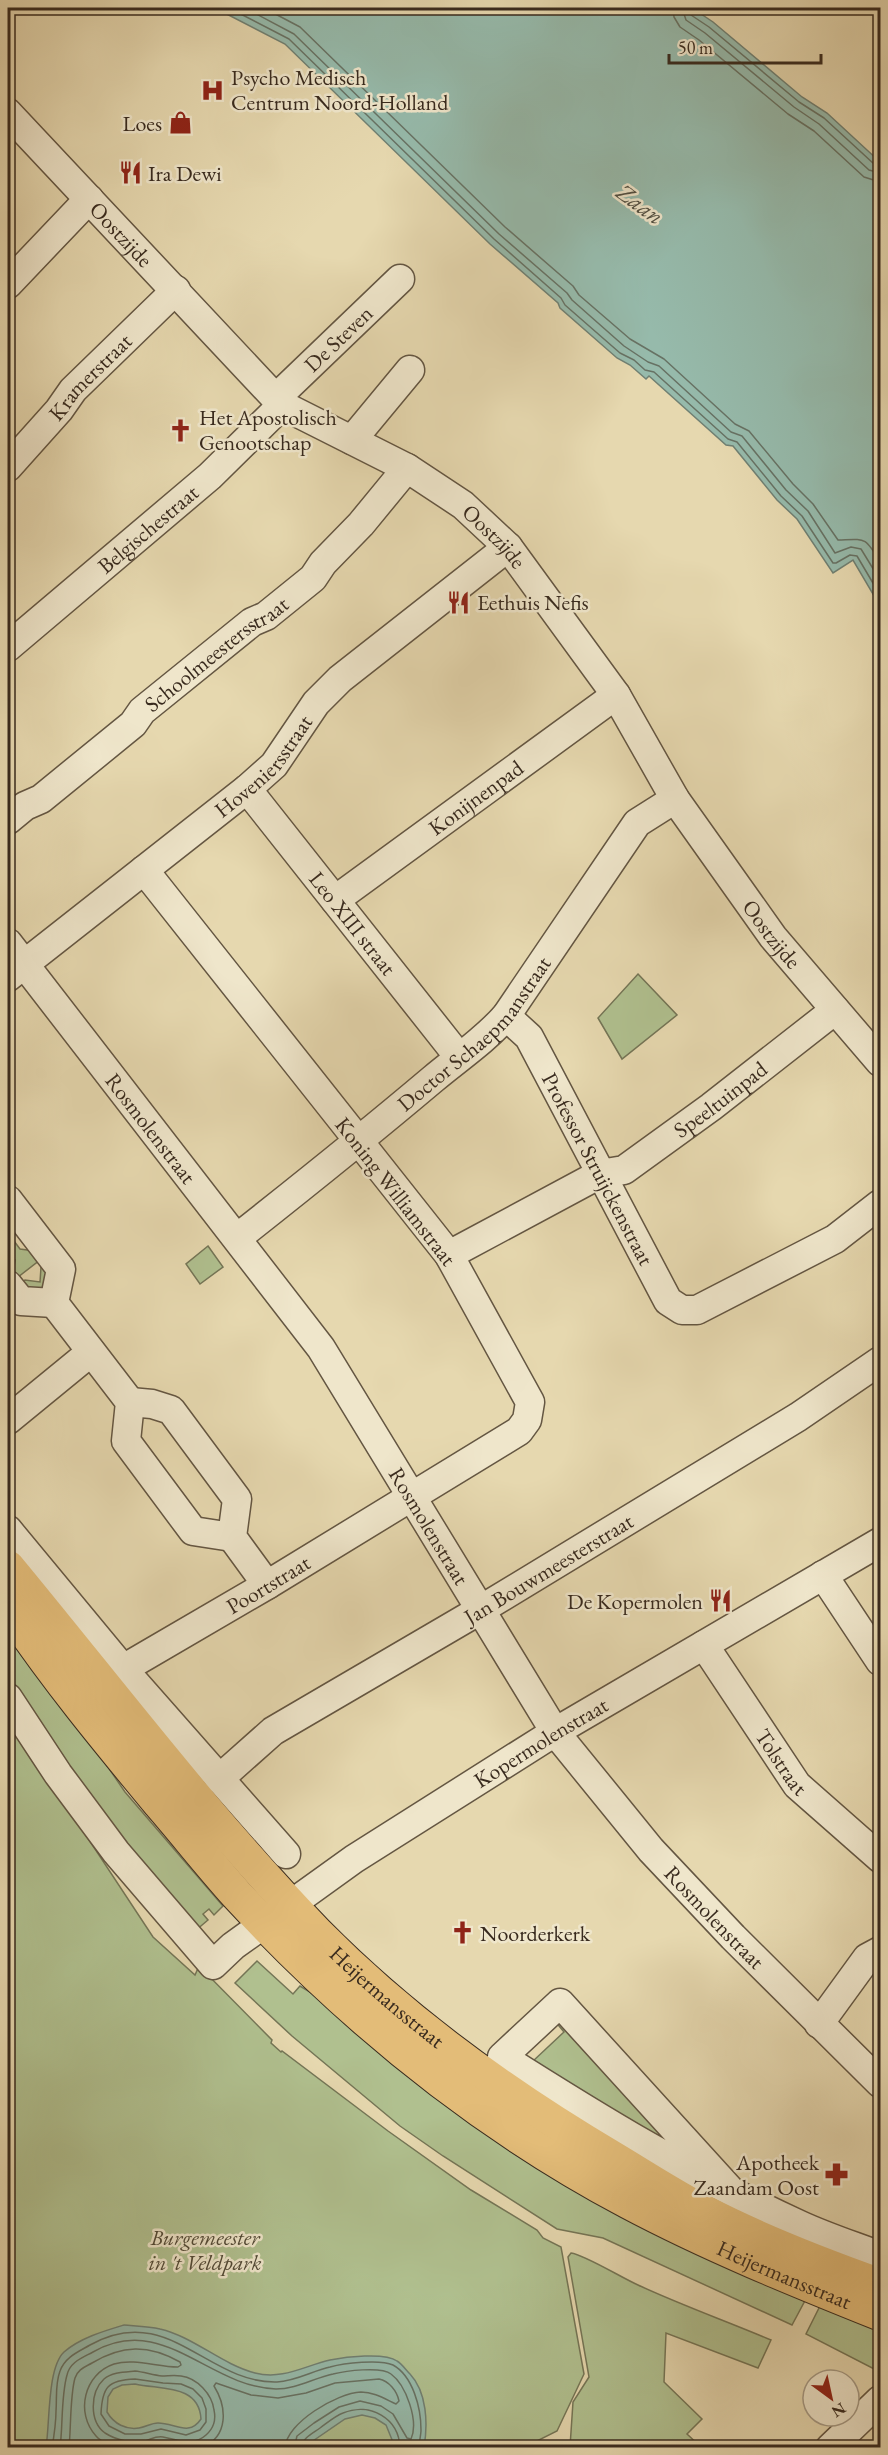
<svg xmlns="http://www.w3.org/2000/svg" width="888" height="2455" viewBox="0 0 888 2455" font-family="'EB Garamond',serif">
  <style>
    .green { fill: #b0c08f; stroke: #747556; stroke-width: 1.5 }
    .water { fill: #96baab; stroke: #708073; stroke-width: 1.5; fill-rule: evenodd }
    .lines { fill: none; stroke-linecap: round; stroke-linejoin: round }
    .shore { stroke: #677264; stroke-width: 1.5 }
    .minor-casing { stroke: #645642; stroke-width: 31 }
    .major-casing { stroke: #382a1e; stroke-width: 35 }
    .minor { stroke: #efe6cb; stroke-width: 28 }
    .major { stroke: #e3bc78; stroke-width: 33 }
    .labels { text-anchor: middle; stroke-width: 5; stroke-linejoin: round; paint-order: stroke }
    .poi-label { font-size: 22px; fill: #382a1e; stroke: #efe6cb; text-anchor: start }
    .street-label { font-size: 22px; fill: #382a1e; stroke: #efe6cb }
    .park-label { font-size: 22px; font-style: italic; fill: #504835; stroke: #efe6cb }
    .water-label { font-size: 24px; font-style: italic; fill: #504e41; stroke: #efe6cb }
  </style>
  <rect width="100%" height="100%" fill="#e6d8af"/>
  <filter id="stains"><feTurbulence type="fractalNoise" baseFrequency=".00333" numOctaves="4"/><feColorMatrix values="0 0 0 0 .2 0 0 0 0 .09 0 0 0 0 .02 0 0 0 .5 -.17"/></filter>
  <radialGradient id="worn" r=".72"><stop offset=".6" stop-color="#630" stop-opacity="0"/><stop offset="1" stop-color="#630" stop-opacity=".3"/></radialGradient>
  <!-- green -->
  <g class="green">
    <polygon points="638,974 677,1015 622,1059 598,1018"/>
    <polygon points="8,1233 20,1249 42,1252 45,1256 13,1281 8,1274 8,1266 14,1267 15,1260 8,1250"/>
    <polygon points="208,1246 223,1267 200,1284 186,1264"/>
    <polygon points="49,1261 53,1266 41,1291 17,1286 25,1280 40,1282 41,1267"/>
    <polygon points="8,1628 71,1713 125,1792 223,1906 214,1915 209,1909 203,1914 208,1920 195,1931 148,1874 47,1737 14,1684 8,1673"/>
    <polygon points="8,1717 153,1937 195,1975 199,1966 272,2040 271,2043 281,2052 282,2051 388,2131 471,2190 537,2230 543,2238 561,2247 584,2374 557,2431 525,2447 8,2447"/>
    <polygon points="257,1961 293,1994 300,1986 808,2295 792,2325 603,2238 557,2229 443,2156 400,2126 292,2036 235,1983"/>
    <polygon points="560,2016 695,2157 543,2079 522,2051 532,2062 564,2032 554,2020"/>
    <path d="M571 2253C585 2255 622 2278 638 2285 681 2305 726 2321 771 2340L758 2368 666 2333 664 2382 702 2419 687 2434 701 2447H570L573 2402 589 2377 568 2257Z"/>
    <polygon points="823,2300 880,2326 880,2372 806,2334"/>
  </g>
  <!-- water -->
  <g class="water">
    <polygon points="215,8 692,8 713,22 802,97 827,113 880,162 880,606 853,560 833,573 797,519 777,500 733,446 726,445 649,376 646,379 630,365 617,358 560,308 558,303 490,244 285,44"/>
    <path d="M124 2325C136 2326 149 2326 160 2329 194 2337 221 2364 255 2373 283 2380 304 2366 330 2360 345 2357 385 2352 397 2361 402 2364 406 2370 410 2374 427 2392 428 2424 424 2447H395L386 2425 375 2418 362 2415 345 2419 304 2447H46C50 2424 47 2368 64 2352 80 2338 104 2331 124 2325ZM135 2384C161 2390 199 2384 201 2419 189 2437 175 2423 158 2423 151 2423 146 2427 139 2428 126 2430 114 2424 107 2412L108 2397 113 2389 122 2385Z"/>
  </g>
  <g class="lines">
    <!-- shore -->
    <g class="shore">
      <polyline points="229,8 289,39 494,239 561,298 565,305 620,353 634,360 645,370 654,372 728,439 737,442 781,496 802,516 833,563 836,563 850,555 857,556 880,595"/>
      <polyline points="245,8 294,34 499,234 567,293 572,300 624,346 648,362 659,366 731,432 742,436 786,490 808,511 835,553 851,547 861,549 880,580"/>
      <path d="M264 8 300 27 505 227 573 286 579 295 630 339 664 359 735 424 749 431 793 484 813 504 838 540C865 539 865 536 880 562"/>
      <polyline points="673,8 674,17 680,27 699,40 788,114 814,131 864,177 880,182"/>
      <polyline points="682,8 686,20 705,33 794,107 819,124 869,170 880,173"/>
      <polyline points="689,8 691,15 709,27 799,102 824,118 874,164 880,166"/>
      <path d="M135 2371C144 2372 153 2375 162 2376 168 2376 174 2375 181 2376 197 2378 212 2394 214 2410 216 2419 214 2428 206 2435 193 2447 178 2440 163 2437 155 2436 152 2439 145 2441 132 2444 116 2440 105 2433 89 2421 90 2392 104 2379 112 2372 125 2372 135 2371Z"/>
      <path d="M135 2379 163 2383 181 2384 193 2389 202 2398 206 2409V2422L200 2430 186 2435 161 2429 141 2434H125L109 2426 101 2414C102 2387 108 2380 135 2379Z"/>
      <path d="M52 2448C54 2436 56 2423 56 2411 57 2398 55 2384 60 2371 65 2357 78 2352 90 2345 168 2301 207 2384 277 2382 296 2381 312 2371 330 2367 344 2363 380 2359 393 2365 413 2376 421 2408 421 2430 421 2435 419 2442 419 2448"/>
      <path d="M60 2448C63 2425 61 2396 67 2375 70 2362 82 2358 93 2352 163 2312 208 2387 276 2389 296 2389 314 2378 333 2374 345 2371 381 2366 391 2374 406 2385 419 2421 411 2439L407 2438 393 2414 381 2406 360 2401 339 2407 314 2423 297 2436 294 2448"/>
      <path d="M69 2448C71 2428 70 2395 75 2378 78 2369 85 2367 92 2363 122 2345 148 2344 180 2362L181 2365 178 2367C157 2367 134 2358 114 2364 84 2374 75 2413 96 2436 101 2442 109 2444 115 2448"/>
      <path d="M202 2448C229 2436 227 2407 214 2386L216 2383 251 2395 278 2398 306 2393 335 2383 379 2379C389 2381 397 2391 399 2401L396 2404C385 2399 374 2392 361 2392 337 2393 286 2423 285 2448"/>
      <path d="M301 2448C302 2438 313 2433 320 2428 327 2423 335 2416 343 2413 370 2402 399 2418 400 2448"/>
    </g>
    <defs>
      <g id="minor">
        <path id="s1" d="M8 113 282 405 407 468 463 505 508 547 616 695 675 799 773 937 880 1062"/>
        <polyline points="8,284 89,199"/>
        <path id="s2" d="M276 398 400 279"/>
        <polyline points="352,440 410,370"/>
        <path id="s3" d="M8 467 59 410 73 390 176 290"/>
        <path id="s4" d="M8 647 210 476 282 405"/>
        <path id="s5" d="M247 789 459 1057"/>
        <path id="s6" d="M8 820 25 806 41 799 133 724 142 711 252 622 266 616 313 578 323 563 361 524 407 468"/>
        <path id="s7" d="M335 900 616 695"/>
        <path id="s8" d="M8 943 321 1348 555 1732 651 1850 733 1937 880 2083"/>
        <path id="s9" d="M8 977 247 789 274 765 316 703 340 679 508 547"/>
        <path id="s10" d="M506 1016 529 1037 668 1301 682 1310H697L835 1239 880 1204"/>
        <polyline points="8,1200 61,1269 54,1303 130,1402 126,1441 193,1531 232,1537"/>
        <path id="s11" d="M237 1238C303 1186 369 1133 433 1079 458 1058 485 1040 506 1016L637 823 675 799"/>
        <path id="s12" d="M449 1255 600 1174 624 1170 711 1107 835 1010"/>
        <polyline points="8,1285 21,1301 54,1303"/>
        <polyline points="130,1402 152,1404 171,1410 237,1499 232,1537 267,1585"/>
        <polyline points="8,1420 91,1352"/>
        <polyline points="8,1530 123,1669 286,1854"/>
        <polyline points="823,1575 880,1661"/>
        <path id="s13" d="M704 1645 797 1785 880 1858"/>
        <path id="s14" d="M123 1669 267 1585 519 1431 527 1420 530 1402 449 1255 144 870"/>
        <path id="s15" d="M8 1698 58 1774 116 1852 213 1965 233 1946 354 1859 555 1732 880 1542"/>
        <path id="s16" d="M219 1779 273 1731 480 1610 798 1417 880 1361"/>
        <polyline points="819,2024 867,1958 880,1951"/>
        <path d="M730 2190 560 2003 502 2057C598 2118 696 2178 800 2225 826 2237 854 2246 880 2256"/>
        <polyline points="830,2448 880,2400"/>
      </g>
      <g id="major">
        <path id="s17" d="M8 1567C109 1689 206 1818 317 1933 405 2022 508 2096 615 2159 645 2177 674 2196 705 2212 761 2241 821 2264 880 2285"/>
        <path id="s18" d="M8 1607C54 1676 106 1739 159 1803 185 1833 210 1865 237 1895 350 2017 481 2124 628 2202 709 2245 795 2280 880 2314"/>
      </g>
    </defs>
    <!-- minor casing -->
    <use href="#minor" class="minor-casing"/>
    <!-- major casing -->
    <use href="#major" class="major-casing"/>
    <!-- minor -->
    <use href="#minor" class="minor"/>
    <!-- major -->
    <use href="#major" class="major"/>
  </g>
  <!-- icons -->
  <defs>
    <symbol id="hospital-bare" viewBox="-9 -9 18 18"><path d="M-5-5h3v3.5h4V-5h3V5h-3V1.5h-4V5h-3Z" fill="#8f2418" stroke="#efe6cb" stroke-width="2.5" paint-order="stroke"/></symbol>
    <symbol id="shop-bare" viewBox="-9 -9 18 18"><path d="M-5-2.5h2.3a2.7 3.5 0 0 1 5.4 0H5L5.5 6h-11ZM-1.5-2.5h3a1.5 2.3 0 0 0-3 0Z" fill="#8f2418" stroke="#efe6cb" stroke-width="2.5" paint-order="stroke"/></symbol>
    <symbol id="restaurant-bare" viewBox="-9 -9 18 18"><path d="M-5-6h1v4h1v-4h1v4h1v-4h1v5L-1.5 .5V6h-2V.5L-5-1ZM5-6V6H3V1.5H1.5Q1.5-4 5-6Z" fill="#8f2418" stroke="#efe6cb" stroke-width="2.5" paint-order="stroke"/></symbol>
    <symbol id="church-bare" viewBox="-9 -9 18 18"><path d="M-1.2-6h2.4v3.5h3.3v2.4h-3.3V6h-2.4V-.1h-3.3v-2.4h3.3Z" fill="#8f2418" stroke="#efe6cb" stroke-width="2.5" paint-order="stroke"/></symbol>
    <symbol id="pharmacy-bare" viewBox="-9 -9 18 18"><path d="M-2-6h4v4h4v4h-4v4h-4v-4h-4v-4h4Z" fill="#8f2418" stroke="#efe6cb" stroke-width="2.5" paint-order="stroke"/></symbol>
  </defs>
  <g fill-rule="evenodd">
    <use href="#hospital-bare" x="196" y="74" width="33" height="33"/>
    <use href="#shop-bare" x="164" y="106" width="33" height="33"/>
    <use href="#restaurant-bare" x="114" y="156" width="33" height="33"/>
    <use href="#church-bare" x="164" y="414" width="33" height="33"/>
    <use href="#restaurant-bare" x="442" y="586" width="33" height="33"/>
    <use href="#restaurant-bare" x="704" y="1584" width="33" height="33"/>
    <use href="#church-bare" x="446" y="1916" width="33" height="33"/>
    <use href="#pharmacy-bare" x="820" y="2158" width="33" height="33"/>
  </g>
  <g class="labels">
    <!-- poi labels -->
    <g class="poi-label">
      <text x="231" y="85">Psycho Medisch<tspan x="231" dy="25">Centrum Noord-Holland</tspan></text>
      <text x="162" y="131" text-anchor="end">Loes</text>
      <text x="148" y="181">Ira Dewi</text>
      <text x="199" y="425">Het Apostolisch<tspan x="199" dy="25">Genootschap</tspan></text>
      <text x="477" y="610">Eethuis Nefis</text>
      <text x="703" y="1609" text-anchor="end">De Kopermolen</text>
      <text x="480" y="1941">Noorderkerk</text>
      <text x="819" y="2170" text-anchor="end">Apotheek<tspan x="819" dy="25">Zaandam Oost</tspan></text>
    </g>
    <!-- street labels -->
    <g class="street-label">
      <text dy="8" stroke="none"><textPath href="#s1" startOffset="166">Oostzijde</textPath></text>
      <text dy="8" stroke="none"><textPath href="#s2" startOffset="86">De Steven</textPath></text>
      <text dy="8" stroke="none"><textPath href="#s3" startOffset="122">Kramerstraat</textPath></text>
      <text dy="8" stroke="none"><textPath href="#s4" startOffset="183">Belgischestraat</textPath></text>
      <text dy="8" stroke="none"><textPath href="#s1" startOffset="652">Oostzijde</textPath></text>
      <text dy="8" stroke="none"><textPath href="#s6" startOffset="268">Schoolmeestersstraat</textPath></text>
      <text dy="8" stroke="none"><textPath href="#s9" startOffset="332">Hoveniersstraat</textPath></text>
      <text dy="8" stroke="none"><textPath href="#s7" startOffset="174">Konijnenpad</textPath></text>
      <text dy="8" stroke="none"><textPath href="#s5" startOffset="171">Leo XIII straat</textPath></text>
      <text dy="8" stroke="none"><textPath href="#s1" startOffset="1138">Oostzijde</textPath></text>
      <text dy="8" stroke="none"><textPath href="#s11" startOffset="314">Doctor Schaepmanstraat</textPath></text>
      <text dy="8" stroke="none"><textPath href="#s12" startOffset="315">Speeltuinpad</textPath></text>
      <text dy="8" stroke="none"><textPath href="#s8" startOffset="234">Rosmolenstraat</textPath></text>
      <text dy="8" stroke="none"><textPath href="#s10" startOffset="180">Professor Struijckenstraat</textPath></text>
      <text transform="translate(396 1191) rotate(52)" y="8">Koning Williamstraat</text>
      <text dy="8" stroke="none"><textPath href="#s8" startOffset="720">Rosmolenstraat</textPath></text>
      <text dy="8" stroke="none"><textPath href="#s16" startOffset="392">Jan Bouwmeesterstraat</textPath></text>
      <text dy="8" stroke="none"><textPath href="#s14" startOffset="168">Poortstraat</textPath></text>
      <text dy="8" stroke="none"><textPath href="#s15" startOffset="734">Kopermolenstraat</textPath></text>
      <text dy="8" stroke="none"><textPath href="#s13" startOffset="140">Tolstraat</textPath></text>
      <text dy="8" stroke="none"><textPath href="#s8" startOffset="1206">Rosmolenstraat</textPath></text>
      <text dy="8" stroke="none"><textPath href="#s17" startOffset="574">Heijermansstraat</textPath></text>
      <text dy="8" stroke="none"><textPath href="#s18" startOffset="1040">Heijermansstraat</textPath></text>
    </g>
    <!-- park labels -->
    <g class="park-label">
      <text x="205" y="2245">Burgemeester<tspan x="205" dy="25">in 't Veldpark</tspan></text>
    </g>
    <!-- water labels -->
    <g class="water-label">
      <text transform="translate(640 204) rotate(36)" y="8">Zaan</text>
    </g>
  </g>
  <!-- margin -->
  <rect width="888" height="2455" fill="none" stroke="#e6d8af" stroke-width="30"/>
  <rect x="9" y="9" width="870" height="2437" fill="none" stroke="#382a1e" stroke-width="3"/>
  <rect x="15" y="15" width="858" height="2425" fill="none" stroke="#382a1e" stroke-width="1.5"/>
  <!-- north arrow -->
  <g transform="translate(831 2398) rotate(147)"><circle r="28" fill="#efe6cb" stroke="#a69b86" stroke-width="1.5"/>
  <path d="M0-4.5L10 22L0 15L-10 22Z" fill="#8f2418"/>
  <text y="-9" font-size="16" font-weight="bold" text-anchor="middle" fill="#382a1e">N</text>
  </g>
  <!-- scale -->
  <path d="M669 54v9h152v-9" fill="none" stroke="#382a1e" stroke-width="3"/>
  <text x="678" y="54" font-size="18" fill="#382a1e" stroke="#efe6cb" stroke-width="4.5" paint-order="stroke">50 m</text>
  <rect width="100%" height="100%" filter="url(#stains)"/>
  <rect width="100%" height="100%" fill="url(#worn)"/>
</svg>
